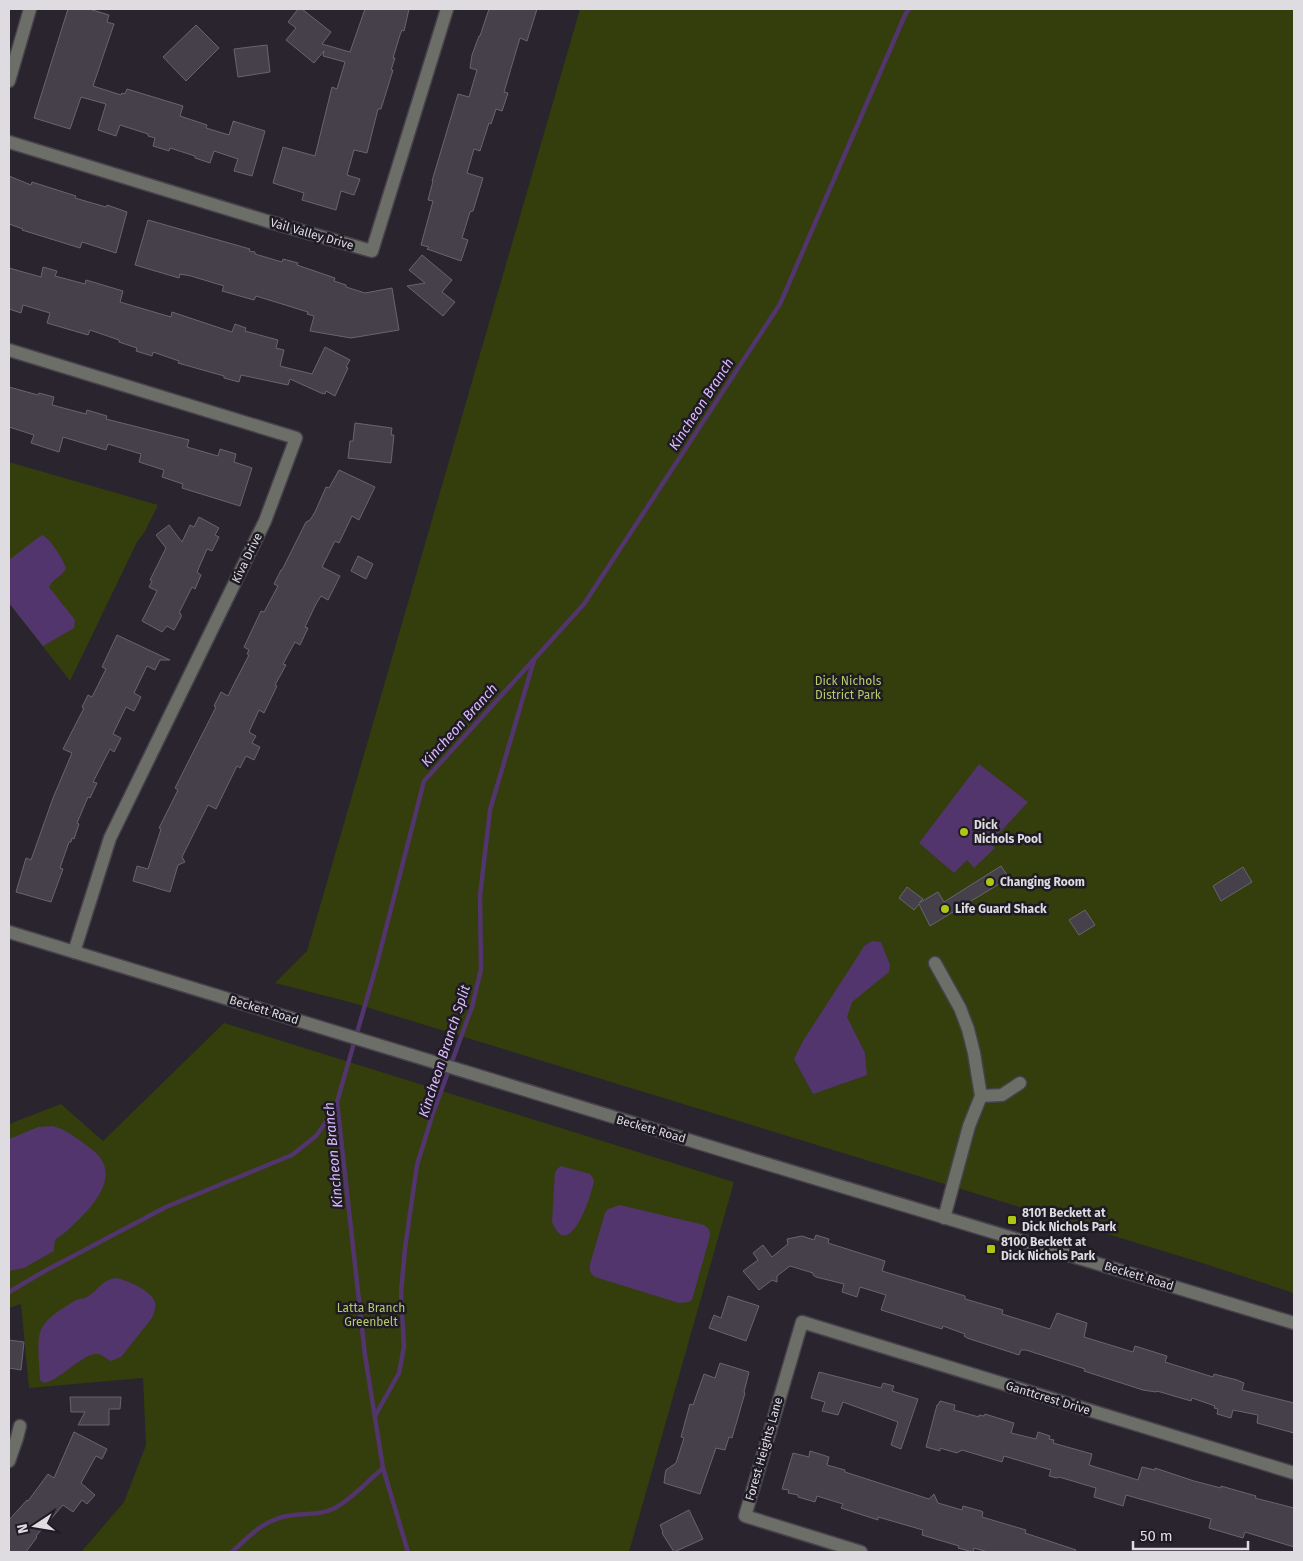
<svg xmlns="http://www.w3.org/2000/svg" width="1303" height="1561" viewBox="0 0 1303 1561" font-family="'Fira Sans',sans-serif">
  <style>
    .green { fill: #343d0c }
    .water { fill: #52356c }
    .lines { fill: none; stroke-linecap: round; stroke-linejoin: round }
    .stream { stroke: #52356c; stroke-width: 4.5 }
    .building { fill: #45404a; stroke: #69646f }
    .minor-casing { stroke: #46414b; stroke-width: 15 }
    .minor { stroke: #6c6e68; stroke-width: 12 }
    .poi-dot { fill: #acc612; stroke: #1f1b24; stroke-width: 2 }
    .labels { text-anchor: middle; stroke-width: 5; stroke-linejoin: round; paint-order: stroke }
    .street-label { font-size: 12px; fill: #dedbe1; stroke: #1f1b24 }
    .park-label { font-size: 12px; fill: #b7cb6b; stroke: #1f1b24 }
    .poi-label { font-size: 12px; font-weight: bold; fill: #dedbe1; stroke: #1f1b24; text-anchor: start }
    .water-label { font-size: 14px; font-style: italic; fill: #dbbafe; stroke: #1f1b24 }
  </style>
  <rect width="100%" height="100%" fill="#29242e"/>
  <!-- green -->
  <g class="green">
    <polygon points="580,9 1294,9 1294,1293 1199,1262 353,1003 275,983 307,951"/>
    <polygon points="9,462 158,505 144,533 137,542 70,681 9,603"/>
    <polygon points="224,1023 734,1182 629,1552 81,1552 124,1502 146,1445 143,1378 29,1388 21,1304 9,1308 9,1124 61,1104 103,1141"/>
  </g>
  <!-- water -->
  <g class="water">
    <path d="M43 535C52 542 62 557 66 568 63 576 53 578 49 587L75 620 74 628 43 646 9 603V560L39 537Z"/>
    <polygon points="979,764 1028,802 990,843 995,848 974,868 967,860 954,873 919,843"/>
    <polygon points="872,941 881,942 890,965 889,972 852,1002 847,1017 865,1053 867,1075 813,1094 794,1059 803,1041 856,959 864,946"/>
    <path d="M53 1126C67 1130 78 1139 90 1148 126 1174 92 1208 68 1230 65 1233 59 1236 56 1239 54 1242 54 1248 54 1251L24 1268 9 1271V1139L38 1127Z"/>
    <path d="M561 1166 590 1174 594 1180C592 1195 569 1264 552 1222L555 1173 557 1169Z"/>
    <path d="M620 1205 704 1225C709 1228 710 1231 710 1236L692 1300 689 1302 679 1303 595 1277C590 1273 589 1270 590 1264L605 1213 608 1209Z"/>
    <path d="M115 1278C126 1279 152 1291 155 1302 156 1308 154 1313 152 1318L121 1357 111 1361C106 1359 102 1354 97 1354 83 1353 62 1379 44 1383L40 1380C40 1367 36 1341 41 1330 46 1317 65 1307 76 1300 80 1298 84 1299 87 1297 100 1289 99 1282 115 1278Z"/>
  </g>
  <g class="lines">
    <!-- stream -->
    <g class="stream">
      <polyline points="9,1292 43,1272 166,1207 292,1155 316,1136 331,1115 336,1104"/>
      <polyline points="375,1416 399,1373 404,1347 401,1293 405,1248 417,1165 433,1113 472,1007 481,969 480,896 490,810 534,660"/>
      <path d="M232 1552C250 1535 267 1517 294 1515 309 1513 321 1515 335 1508 352 1499 369 1480 383 1468"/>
      <polyline points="408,1552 383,1468 365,1355 337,1102 376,967 424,781 584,604 780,304 905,15 909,9"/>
    </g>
  </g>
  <!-- building -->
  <g class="building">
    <polygon points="68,9 89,9 109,15 107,22 114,24 93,86 121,95 122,93 125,94 127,89 183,106 180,116 207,125 206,128 229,135 233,122 234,123 233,121 265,131 252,176 234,171 238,159 214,151 210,163 195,158 195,156 170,148 169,151 153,146 155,138 148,136 148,134 120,125 116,136 98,130 106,104 81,97 70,129 34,118"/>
    <polygon points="298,9 302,9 331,32 322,44 350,52 365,9 409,9 404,31 402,30 400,35 393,58 395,58 391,70 393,70 381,109 378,109 367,153 354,150 347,175 360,179 356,190 354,195 341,191 336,210 302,200 304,193 273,183 283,147 315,156 332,87 337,89 345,62 323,56 324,51 314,63 286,40 296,28 288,22"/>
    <polygon points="489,9 537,9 527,41 520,38 504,92 508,93 502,111 496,109 491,124 489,123 480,151 474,149 467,173 483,178 473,211 470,212 462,238 468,240 461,261 427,249 429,247 421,245 433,201 428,200 433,181 432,181 458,94 469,97 477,70 470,68 472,55 479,36 480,36"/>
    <polygon points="196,25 219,48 186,81 163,57"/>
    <polygon points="267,45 270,72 238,77 234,49"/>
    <polygon points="9,176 31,185 32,182 76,196 75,198 92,203 106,207 107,205 127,212 116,253 82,242 80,248 22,230 23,229 9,224"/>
    <polygon points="148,220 250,249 249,251 255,252 255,254 282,262 283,259 298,263 297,265 335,278 334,281 346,285 346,287 365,293 392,288 399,330 351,338 310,331 314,316 307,314 308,312 256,296 254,300 222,291 224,286 191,276 180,274 179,278 135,265"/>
    <polygon points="422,255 452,280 442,292 455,302 443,316 407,286 425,283 409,270"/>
    <polygon points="43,267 57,271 55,276 85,284 86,280 123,291 120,302 171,317 172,312 232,332 235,324 246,328 245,331 278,340 276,348 284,350 280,366 312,374 325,347 350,360 346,367 348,368 335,396 326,391 325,394 321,393 290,379 288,385 241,375 239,382 224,378 224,376 178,363 179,361 153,352 152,356 136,351 137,348 119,342 119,340 90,330 88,335 47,323 50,313 23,305 21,313 9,309 9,268 41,277"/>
    <polygon points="9,387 38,395 39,393 54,397 52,405 86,414 87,410 107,416 106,419 189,440 187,447 218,456 220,449 236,454 234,462 252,468 240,506 182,488 183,484 162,477 164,470 139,462 141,454 108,444 106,450 63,437 59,452 31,443 34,435 9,427"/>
    <polygon points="355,423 392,428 391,435 394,435 391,463 348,458 350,441 353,441"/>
    <polygon points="339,470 375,487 359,520 352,516 339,543 335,541 322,567 340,576 328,600 321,596 316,604 305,627 308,628 300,645 295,642 283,664 286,665 275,685 277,686 264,713 259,710 249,732 256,736 252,743 260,747 254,760 246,756 240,768 237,766 216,809 208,805 182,857 185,862 178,865 170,892 133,881 137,866 148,869 161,829 159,828 178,790 175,788 216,707 214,706 221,692 228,696 235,682 249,655 247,654 249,650 244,647 261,611 264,612 278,586 274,584 281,570 282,570 306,522 310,520 315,512 326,487 329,488"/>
    <polygon points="199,517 219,528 215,535 219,537 212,551 207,549 197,572 201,575 195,589 192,587 179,613 181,614 181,617 174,630 167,626 162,632 142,621 157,591 149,587 152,581 150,580 166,548 156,535 169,525 182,542 190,525 194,527"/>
    <polygon points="358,556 373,564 366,579 351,571"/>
    <polygon points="117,635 170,660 160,660 155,670 147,666 134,693 141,697 134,711 126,707 113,734 121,738 114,752 110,749 93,782 97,783 90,798 88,797 77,823 79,824 74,839 72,838 71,842 69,842 60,868 63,869 51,902 16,892 26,858 31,860 53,798 72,753 63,749 84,708 82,707 88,695 92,697 106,669 102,667"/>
    <polygon points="1001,866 1009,878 930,926 919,904 914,910 899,898 907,887 923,899 919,903 938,892 944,902"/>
    <polygon points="1243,867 1252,882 1221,901 1213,886"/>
    <polygon points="1085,910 1095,925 1079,935 1069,920"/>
    <polygon points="816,1235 829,1239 828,1243 885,1261 882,1271 965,1296 965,1299 1003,1310 1002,1314 1050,1329 1057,1313 1087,1323 1084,1337 1133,1352 1135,1346 1167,1356 1165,1362 1213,1377 1214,1374 1237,1380 1244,1383 1242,1390 1294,1403 1294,1433 1257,1423 1258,1415 1233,1410 1231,1418 1217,1414 1218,1409 1214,1408 1215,1406 1192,1398 1191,1401 1157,1391 1156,1392 1143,1390 1084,1371 1085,1369 1026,1350 1021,1350 1019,1355 967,1338 964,1336 965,1334 943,1326 942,1329 881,1310 886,1295 860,1287 857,1297 842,1292 844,1284 816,1277 813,1275 813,1273 790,1266 777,1276 777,1282 772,1280 759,1290 743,1271 758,1260 753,1253 763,1245 772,1257 788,1244 787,1239 802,1236 814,1240"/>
    <polygon points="728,1296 759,1306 746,1341 709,1328 714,1315 721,1318"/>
    <polygon points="9,1340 24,1342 21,1370 9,1368"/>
    <polygon points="720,1363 749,1372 744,1392 745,1393 732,1438 729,1437 725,1450 716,1448 700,1494 664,1483 665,1475 666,1470 676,1463 684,1438 681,1437 690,1404 693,1405 704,1374 715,1378"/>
    <polygon points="819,1372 881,1388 883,1383 894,1386 892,1391 918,1399 901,1449 891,1445 898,1422 843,1402 838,1415 822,1411 825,1402 811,1398"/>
    <polygon points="70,1397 121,1397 120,1409 109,1409 109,1425 78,1425 85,1412 71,1412"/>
    <polygon points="940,1401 955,1405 954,1410 979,1417 979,1415 984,1416 985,1414 1014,1423 1011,1433 1036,1439 1038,1432 1050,1436 1049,1439 1054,1440 1053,1443 1092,1454 1089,1465 1138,1480 1142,1467 1155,1470 1155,1468 1194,1481 1221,1488 1221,1486 1256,1496 1255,1498 1294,1508 1294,1547 1245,1532 1243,1538 1209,1528 1211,1519 1126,1495 1123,1506 1094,1497 1096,1488 1059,1477 1057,1478 1049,1476 1051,1470 1004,1456 1002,1462 962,1450 957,1453 940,1448 940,1451 926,1447 937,1405 938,1405"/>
    <polygon points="74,1432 107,1449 102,1459 96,1456 81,1483 95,1495 87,1504 82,1500 73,1512 63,1505 36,1536 37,1537 26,1552 9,1552 9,1520 27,1500 28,1501 48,1474 54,1478"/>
    <polygon points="810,1451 829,1457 827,1465 845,1470 845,1472 929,1499 934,1494 938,1503 962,1510 963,1506 981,1511 983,1512 982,1517 1026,1530 1025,1533 1076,1550 1075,1552 988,1552 974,1548 973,1552 958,1548 959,1546 922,1535 923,1530 878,1517 878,1520 841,1508 843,1504 817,1496 815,1502 798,1497 798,1495 788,1493 789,1490 782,1489 793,1453 809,1457"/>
    <polygon points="689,1510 703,1539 674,1552 662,1533 663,1532 660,1525"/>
  </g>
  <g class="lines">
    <defs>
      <g id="minor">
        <polyline points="9,81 30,9"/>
        <polyline points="9,142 270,222 372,251 447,9"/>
        <polyline points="9,350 296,438 265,521 110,838 74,952"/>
        <path d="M9 932C437 1063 865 1195 1294 1323"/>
        <polyline points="935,963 960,1008 968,1029 974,1053 981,1096 969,1126 944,1218"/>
        <polyline points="981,1096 1002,1095 1020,1083"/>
        <polyline points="9,1461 17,1438 20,1426"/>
        <polyline points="861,1552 745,1516 802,1322 1294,1473"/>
      </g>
    </defs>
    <!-- minor casing -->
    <use href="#minor" class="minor-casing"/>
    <!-- minor -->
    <use href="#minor" class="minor"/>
  </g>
  <!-- markers -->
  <g class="poi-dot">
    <circle cx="964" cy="832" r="5"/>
    <circle cx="990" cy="882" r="5"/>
    <circle cx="945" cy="909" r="5"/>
    <rect x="1007" y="1215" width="10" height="10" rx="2.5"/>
    <rect x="986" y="1244" width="10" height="10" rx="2.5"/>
  </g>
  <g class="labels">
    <!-- street labels -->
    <g class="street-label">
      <text transform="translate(312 234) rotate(16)" y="4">Vail Valley Drive</text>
      <text transform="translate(247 558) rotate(-64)" y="4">Kiva Drive</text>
      <text transform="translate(264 1010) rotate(17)" y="4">Beckett Road</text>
      <text transform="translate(651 1129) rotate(16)" y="4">Beckett Road</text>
      <text transform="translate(1139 1276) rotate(17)" y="4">Beckett Road</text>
      <text transform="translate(1048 1398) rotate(17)" y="4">Ganttcrest Drive</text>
      <text transform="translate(764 1449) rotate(-74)" y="4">Forest Heights Lane</text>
    </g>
    <!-- park labels -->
    <g class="park-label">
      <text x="848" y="685">Dick Nichols<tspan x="848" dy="14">District Park</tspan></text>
      <text x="371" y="1312">Latta Branch<tspan x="371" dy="14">Greenbelt</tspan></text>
    </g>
    <!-- poi labels -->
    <g class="poi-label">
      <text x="974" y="829">Dick<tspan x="974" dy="14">Nichols Pool</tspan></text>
      <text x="1000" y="886">Changing Room</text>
      <text x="955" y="913">Life Guard Shack</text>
      <text x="1022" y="1217">8101 Beckett at<tspan x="1022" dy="14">Dick Nichols Park</tspan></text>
      <text x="1001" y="1246">8100 Beckett at<tspan x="1001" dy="14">Dick Nichols Park</tspan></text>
    </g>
    <!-- water labels -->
    <g class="water-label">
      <text transform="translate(701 404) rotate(-57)" y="5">Kincheon Branch</text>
      <text transform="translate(459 725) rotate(-48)" y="5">Kincheon Branch</text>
      <text transform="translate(444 1051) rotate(-72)" y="5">Kincheon Branch Split</text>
      <text transform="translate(333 1155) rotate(-95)" y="5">Kincheon Branch</text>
    </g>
  </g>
  <!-- border -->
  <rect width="1303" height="1561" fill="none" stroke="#dedbe1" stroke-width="20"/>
  <!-- north arrow -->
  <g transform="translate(35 1526) rotate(258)" stroke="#1f1b24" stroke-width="4" paint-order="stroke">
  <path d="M0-4L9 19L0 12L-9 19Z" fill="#dedbe1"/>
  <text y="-8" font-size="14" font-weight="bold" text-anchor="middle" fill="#dedbe1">N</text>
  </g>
  <!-- scale -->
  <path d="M1133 1541v8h115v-8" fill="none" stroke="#dedbe1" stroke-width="2.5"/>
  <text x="1140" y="1541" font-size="15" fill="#dedbe1" stroke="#1f1b24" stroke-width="4" paint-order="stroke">50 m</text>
</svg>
